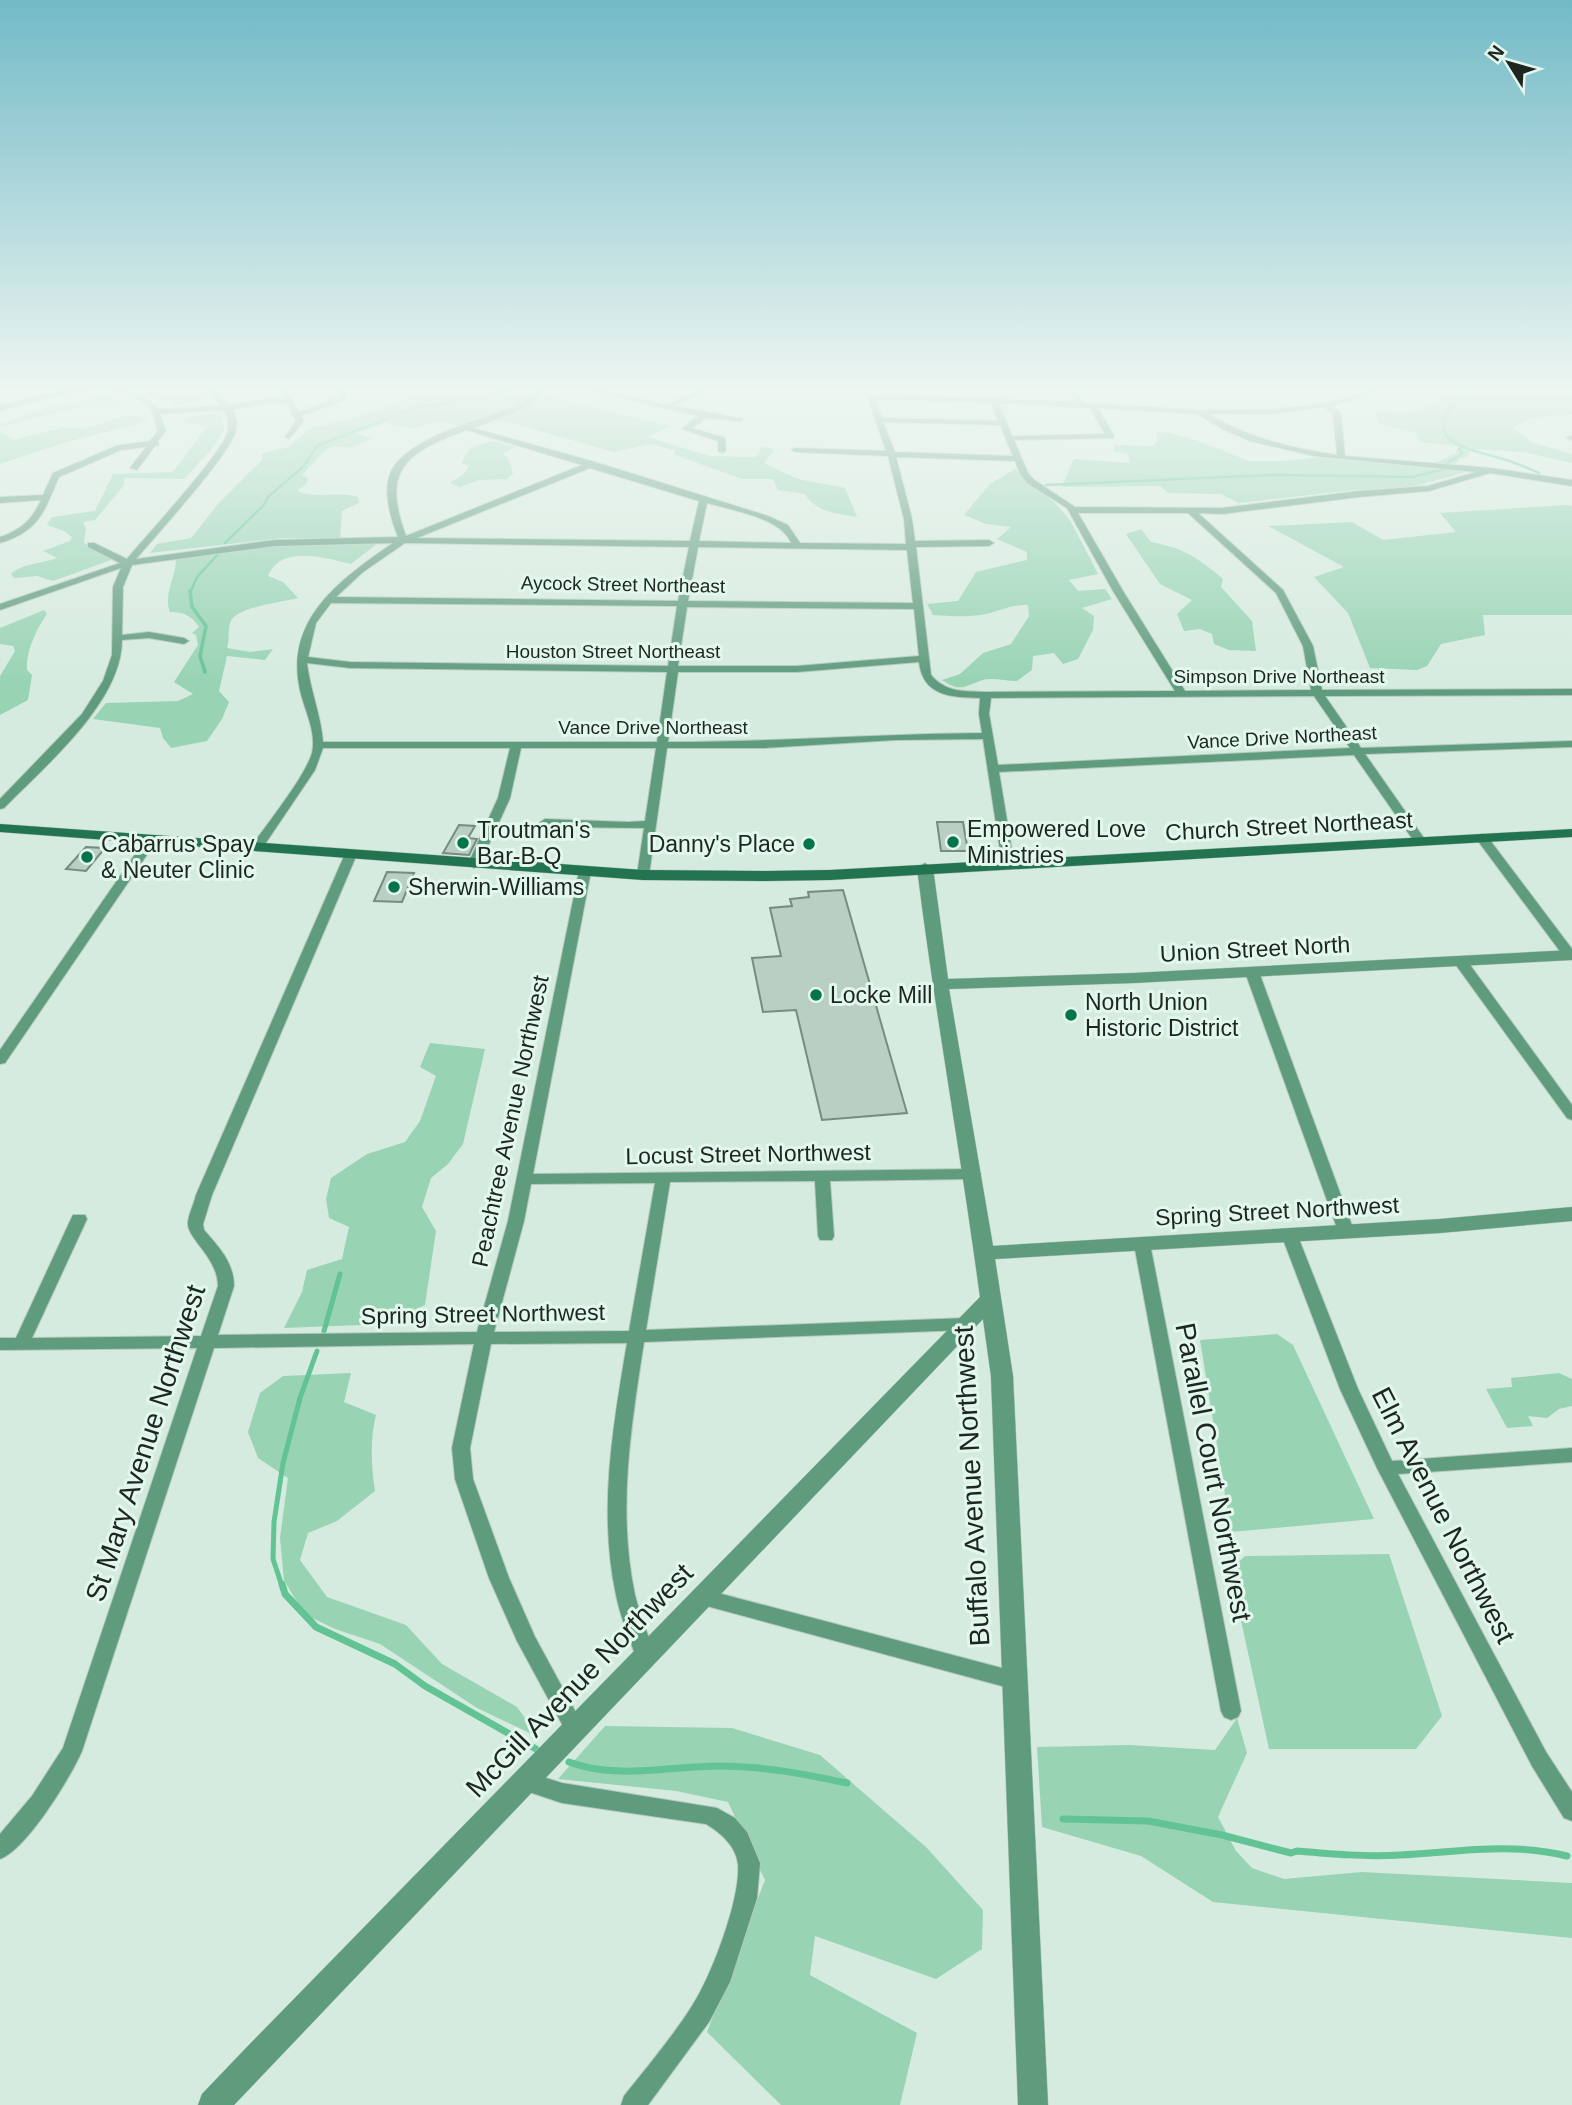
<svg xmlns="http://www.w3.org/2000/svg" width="1572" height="2105" viewBox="0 0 1572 2105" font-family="Arial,sans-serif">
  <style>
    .green { fill: #98d3b4 }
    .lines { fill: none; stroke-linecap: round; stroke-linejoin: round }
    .stream-far3 { stroke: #62c395; stroke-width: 2.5 }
    .stream-far2 { stroke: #62c395; stroke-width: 3.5 }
    .stream-far1 { stroke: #62c395; stroke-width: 5 }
    .stream { stroke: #62c395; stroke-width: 7 }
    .building { fill: #bacfc3; stroke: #778b80; stroke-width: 2 }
    .minor-casing { stroke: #b5c8bd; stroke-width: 2 }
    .tertiary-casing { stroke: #b5c8bd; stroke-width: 1 }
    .secondary-casing { stroke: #b5c8bd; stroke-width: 1 }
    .minor { fill: #5f9b7d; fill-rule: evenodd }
    .tertiary { fill: #5f9b7d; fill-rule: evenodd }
    .secondary { fill: #227350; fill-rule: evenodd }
    .poi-dot { fill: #05744d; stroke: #e3f8ec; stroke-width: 2.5 }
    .labels { text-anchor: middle; stroke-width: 6; stroke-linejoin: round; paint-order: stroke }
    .far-street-label { font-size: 19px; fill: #1e2622; stroke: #e3f8ec }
    .street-label { font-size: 23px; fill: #1e2622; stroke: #e3f8ec }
    .poi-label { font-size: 23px; fill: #1e2622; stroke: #e3f8ec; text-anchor: start }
    .near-street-label { font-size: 28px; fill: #1e2622; stroke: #e3f8ec }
  </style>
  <rect width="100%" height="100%" fill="#d6ebdf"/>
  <!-- green -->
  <g class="green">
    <polygon points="138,389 198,389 208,395 206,399 172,405 171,400 156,400"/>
    <path d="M424 389H539L521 404 458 426 440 421 413 429 386 423 355 433 372 438 353 448 333 446 323 452 302 475 308 478 307 483 297 491C315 499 338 491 358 497L359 503 342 511 340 538H282L150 553 157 544 191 538 219 503 263 459 261 454 288 447 311 428 352 419 420 394Z"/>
    <path d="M1454 389H1572V415C1553 416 1528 414 1514 429L1533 443 1572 454V463L1524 452 1471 449 1468 456 1459 459 1455 464 1435 463 1456 453 1458 446 1420 442 1417 433 1379 424 1374 411 1404 413 1427 407Z"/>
    <path d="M542 395 670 426 648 437 709 456 756 457 761 447 775 449 764 463 798 479 845 488 857 517C838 514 816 512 805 494L778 490 773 479H742L683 458 674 454 676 451 651 444 614 452 504 421 485 422 530 406Z"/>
    <polygon points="107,396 117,400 120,408 102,409 88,405 0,427 0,424 57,405"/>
    <path d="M204 414H222L224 431 210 451 184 479 124 478V485L95 520 83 522 86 528 84 543 114 559 53 581 37 576 14 578 11 574C23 563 41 564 57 558L43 551 70 541 72 537 64 531 47 525 52 517 95 511 113 474 173 472 207 426 184 423 186 418Z"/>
    <path d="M128 415 148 418 142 423 66 442 0 464V432L13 440 65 427C80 433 112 419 128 415Z"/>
    <polygon points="1168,432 1193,439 1249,461 1284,461 1320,457 1470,471 1411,487 1354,490 1239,503 1221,494 1168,493 1160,486 1062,487 1074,459 1130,463 1128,454 1114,451 1115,445 1153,446 1157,441 1156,433"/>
    <polygon points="493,441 515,447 502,454 508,457 513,474 507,479 479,480 460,487 450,483 464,474 469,466 461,463 471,447"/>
    <path d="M1015 469 1054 502 1070 520 1098 574 1069 580 1078 591 1105 589 1112 599 1082 608 1094 616 1093 630 1078 659 1063 664 1054 653 1033 656 1032 670 1017 681C1007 681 992 677 983 680 964 686 961 693 942 680L960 674 983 653 1011 644 1029 616 1028 605C1012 605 1005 609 990 613 972 618 952 616 933 615L927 604 958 601 976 572 1027 560V552L997 539 1011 527 986 524 964 515 990 484Z"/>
    <polygon points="1566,505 1572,506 1572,615 1483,615 1485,635 1441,644 1427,666 1417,670 1370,668 1348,613 1314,577 1344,567 1268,526 1352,522 1383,540 1456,532 1440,513"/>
    <path d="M1141 529 1151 542C1184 548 1197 557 1223 579L1221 587 1252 621 1256 651 1229 650 1214 644 1212 634 1200 629 1184 631 1177 614 1192 600 1160 584 1126 534Z"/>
    <path d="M378 543 351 564C325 558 281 544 268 576L283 582 298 598C283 602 237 607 231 621 227 629 230 639 227 648L250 652 273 649 265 660 227 656 219 691 229 702 222 719 207 741 171 748 163 738 160 728 93 719 106 703 178 701 193 694 174 682 198 645 196 635 192 633 199 627C192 616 184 612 170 612 163 594 176 578 176 559L279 546Z"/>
    <path d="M44 610 47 614C36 630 26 651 27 670L32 675 28 700 0 715V676L15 651 13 646 0 644V628Z"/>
    <polygon points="430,1043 485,1049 463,1144 448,1164 431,1178 422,1207 436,1231 425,1305 386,1324 284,1328 302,1292 307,1270 342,1259 349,1227 329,1218 326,1199 331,1178 367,1154 405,1142 420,1121 436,1076 420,1067"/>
    <polygon points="1277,1334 1293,1345 1374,1519 1231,1532 1200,1340"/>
    <path d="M351 1373 344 1402 376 1415C370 1438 371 1466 375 1491L337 1521 308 1533 300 1560 327 1597 406 1625 442 1664 517 1707 540 1738 477 1708 380 1644 335 1629 304 1614 284 1580 280 1538 288 1478 258 1458 248 1432 260 1393 283 1376Z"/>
    <polygon points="1559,1373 1572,1379 1572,1406 1559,1409 1547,1418 1528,1416 1533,1426 1507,1428 1486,1389 1512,1387 1511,1378"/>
    <polygon points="1389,1554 1442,1716 1416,1749 1269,1749 1230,1570 1245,1556"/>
    <polygon points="1237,1718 1247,1753 1218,1817 1236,1851 1252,1868 1284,1879 1362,1872 1572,1883 1572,1938 1213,1902 1141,1856 1042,1827 1037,1747 1129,1745 1215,1750"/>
    <polygon points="605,1726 732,1728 820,1755 926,1847 983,1910 982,1949 936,1979 815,1936 810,1975 917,2033 900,2105 781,2105 707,2032 765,1880 728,1802 676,1791 558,1779"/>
  </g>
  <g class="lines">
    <!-- stream-far3 -->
    <g class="stream-far3">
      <path d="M1466 389C1417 440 1457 446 1503 459 1515 462 1527 468 1539 473"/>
      <polyline points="1446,464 1463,453 1459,449"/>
      <polyline points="1046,485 1274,475 1412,477 1445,469"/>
      <polyline points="225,543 263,506 269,496 303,467 317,446 417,407 474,400 510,389"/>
      <polyline points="190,593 197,577 219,553"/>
    </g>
    <!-- stream-far2 -->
    <polyline class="stream-far2" points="190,591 192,607 206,626 200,656 205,672"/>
    <!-- stream-far1 -->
    <g class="stream-far1">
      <polyline points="324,1331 340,1274"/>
      <polyline points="282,1586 273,1559 274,1522 283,1463 300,1398 317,1351"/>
    </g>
    <!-- stream -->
    <g class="stream">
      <polyline points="282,1584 285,1594 316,1627 395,1664 425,1686 536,1749"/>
      <path d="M569 1762C616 1780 670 1766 719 1766 763 1766 804 1774 847 1783"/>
      <path d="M1063 1819 1148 1821 1222 1835 1291 1853 1297 1851C1331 1854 1365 1857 1400 1855 1457 1852 1511 1842 1567 1856"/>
    </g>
  </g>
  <!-- building -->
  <g class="building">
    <polygon points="937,822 963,822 968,851 941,851"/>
    <polygon points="459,825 475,826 468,838 477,839 469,855 443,853"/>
    <polygon points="86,847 105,848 86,871 66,869"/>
    <polygon points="387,872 414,873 402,902 374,901"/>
    <polygon points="843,890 887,1044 907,1113 822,1120 796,1010 763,1012 752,958 781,956 770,908 792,906 790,899 809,897 808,892"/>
  </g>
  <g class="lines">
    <defs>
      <g id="minor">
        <path d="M67 389C103 389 132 382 159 409L221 406 209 389H216L228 405 270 399H284L278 389H286L299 412 339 397 340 389H348L345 400 301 416 304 421 289 439 285 437 296 421 287 404 270 403 232 410C236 415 237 423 236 430 233 451 154 538 136 559L275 540 398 537C391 520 383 492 390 474 403 441 469 423 500 412 507 410 514 408 520 404 531 398 535 389 547 389L526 408 473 428 595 462 768 516 788 525 800 543 906 544 904 519 888 456 795 452 791 450 795 448 886 451 868 398 887 395 1075 402 1068 389H1075L1083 403 1197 410 1272 409 1310 406 1345 399 1373 389H1385L1332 406 1341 413 1345 456 1491 468 1572 480V486L1490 473 1429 491 1359 497 1222 514 1198 513 1283 590 1313 646 1322 690 1572 689V695L1325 696 1361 748 1572 741V747L1365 754 1426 841 1420 845 1416 844 1354 755 999 772 1014 863 1008 867 1002 863 983 739 896 740 764 748H667L649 875 643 879 637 875 644 828 545 827 539 823 545 819 628 822 645 821 656 748H521L510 798 480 864 474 868 468 864 498 798 510 748H323L315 770 261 850 257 851 251 847C267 824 305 777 312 753 317 732 304 709 300 690 284 619 341 579 393 543L275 546 132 565 123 587 122 635 149 632 184 638 189 641 184 644 149 638 122 640C122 702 45 766 4 808L0 809V799L82 714 103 681 112 655 113 587 121 568 0 610V604L120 563 88 547V543H94L127 559C145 537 223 453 228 431 229 425 228 416 224 410L160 414 166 431 158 441 159 445 155 446 137 470 130 468 146 447 121 450 59 477C44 511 40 531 0 543V537C21 530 32 520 41 500L0 503V497L43 495 53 473 116 446 150 441 158 431C156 425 154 415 152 411 125 371 36 401 0 411V406ZM887 399 991 403 998 421 882 418 875 401ZM999 403 1090 408 1105 434 1012 436ZM1324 407 1333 414 1337 455C1291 448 1248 438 1209 414H1272ZM1098 408 1197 414 1222 429 1250 441 1314 456 1476 472 1428 486 1359 491 1222 508 1075 507 1033 479 1028 473 1014 440 1113 438 1114 436ZM883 422 1000 425 1013 456 895 452ZM466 430 582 465 406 536C381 469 406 453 466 430ZM896 457 1015 461 1020 474 1027 483 1067 508 1113 591 1175 691 986 692C964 691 946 693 931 675L916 547 989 546 994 543 989 540 915 541 912 519ZM590 468 699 501 690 541 417 538ZM707 503C731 510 782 518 791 543L699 541ZM1078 513H1188L1276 593 1303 646 1311 690 1185 691 1123 591ZM405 543 689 547 678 601 336 597 363 572ZM698 547 907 550 913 603 688 601ZM331 603 677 606 668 666 350 662 308 657 316 623ZM687 607 914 609 919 656 797 666H678ZM919 662C923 697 952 697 980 698L979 714 982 733C877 734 773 742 668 742L678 672H797ZM307 663 350 668 667 672 657 742H323C321 715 310 690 307 663ZM1314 696 1350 748 998 765 989 714 991 698Z"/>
        <polygon points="583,389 598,389 667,405 699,389 709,389 675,406 744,419 740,421 706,418 692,428 725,438 726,451 722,453 718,451 718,441 682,429 698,416"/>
        <polygon points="1570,436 1572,436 1572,440 1566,438"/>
        <polygon points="1482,834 1486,835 1572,949 1572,958 1565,958 1478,841 1476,838"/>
        <polygon points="151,836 157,840 5,1063 0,1064 0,1050 147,837"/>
        <path d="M351 850 357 854 212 1195 203 1224 204 1230C219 1247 234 1263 234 1286L218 1335 477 1332 508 1221 579 871 585 867 591 871 533 1174 973 1169 981 1174 973 1179 830 1181 834 1236 832 1240H820L818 1236 815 1181 670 1182 646 1330 966 1318 972 1320 974 1324 972 1328 966 1330 644 1342C631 1426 617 1511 635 1595 640 1616 649 1637 656 1657L653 1663 646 1666 639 1663 636 1657C629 1637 620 1616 616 1595 598 1511 613 1426 627 1343L491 1344 470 1448 473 1479 509 1578 535 1637 586 1731 583 1737 576 1740 569 1737 517 1641 489 1578 455 1479 452 1448 474 1344 214 1348 82 1751C70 1778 27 1849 0 1859V1834L32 1796 63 1748 197 1348 0 1350V1338H16L71 1219 73 1215H85L87 1219 32 1338 201 1336 218 1286C218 1257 186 1238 188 1222 189 1213 194 1204 196 1195L345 854ZM655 1183 629 1331 494 1332 524 1221 531 1184Z"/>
        <polygon points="1460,957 1465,958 1572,1105 1572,1120 1567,1118 1453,961"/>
        <polygon points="1252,968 1259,972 1354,1231 1352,1235 1340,1235 1338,1231 1245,972"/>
        <polygon points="1289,1229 1295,1230 1297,1234 1358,1389 1392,1461 1572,1448 1572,1462 1398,1474 1546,1752 1572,1792 1572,1821 1564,1818 1532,1766 1377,1468 1340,1389 1281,1234 1283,1230"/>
        <polygon points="1142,1239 1148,1240 1150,1244 1241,1711 1238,1717 1231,1720 1224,1717 1221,1711 1134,1244 1136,1240"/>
        <polygon points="703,1589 1013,1671 1020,1674 1023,1680 1020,1686 1013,1689 703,1605 696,1603 693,1597 696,1591"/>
        <path d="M527 1772 562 1783 717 1808 735 1818 747 1832 760 1863 757 1898 730 1982 709 2022 648 2105H621L624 2096C647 2067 672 2038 692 2006 711 1977 741 1899 738 1864 736 1846 721 1833 706 1824L562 1803 520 1789 516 1782 520 1775Z"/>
      </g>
      <path id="tertiary" d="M925 863 933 868 948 979 1134 973 1572 950V960L1134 983 949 989 993 1246 1440 1219 1572 1207V1221L1440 1233 995 1259 1013 1376 1048 2105H1018L991 1376 983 1319 234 2105H198L202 2094 247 2047 980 1297C961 1154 935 1012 917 868Z"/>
      <polygon id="secondary" points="0,824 643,870 765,871 830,870 1572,829 1572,837 830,880 765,881 643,880 0,832"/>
    </defs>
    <!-- minor casing -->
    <use href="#minor" class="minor-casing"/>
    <!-- tertiary casing -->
    <use href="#tertiary" class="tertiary-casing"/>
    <!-- secondary casing -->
    <use href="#secondary" class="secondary-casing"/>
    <!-- minor -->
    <use href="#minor" class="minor"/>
    <!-- tertiary -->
    <use href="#tertiary" class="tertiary"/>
    <!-- secondary -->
    <use href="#secondary" class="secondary"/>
  </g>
  <!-- sky -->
  <linearGradient id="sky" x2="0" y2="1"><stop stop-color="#72bac7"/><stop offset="0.57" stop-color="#edf6f1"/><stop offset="1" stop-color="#edf6f1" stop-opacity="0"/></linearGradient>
  <rect width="1572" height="684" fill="url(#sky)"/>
  <!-- markers -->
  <g class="poi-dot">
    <circle cx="953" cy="842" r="7"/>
    <circle cx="463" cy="843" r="7"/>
    <circle cx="809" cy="844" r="7"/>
    <circle cx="87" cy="857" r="7"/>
    <circle cx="394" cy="887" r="7"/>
    <circle cx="816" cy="995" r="7"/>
    <circle cx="1071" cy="1015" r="7"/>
  </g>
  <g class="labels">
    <!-- far-street labels -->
    <g class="far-street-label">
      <text transform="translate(623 584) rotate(1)" y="7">Aycock Street Northeast</text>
      <text x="613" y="658">Houston Street Northeast</text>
      <text x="1279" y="683">Simpson Drive Northeast</text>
      <text x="653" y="734">Vance Drive Northeast</text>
      <text transform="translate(1282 737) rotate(-3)" y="7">Vance Drive Northeast</text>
    </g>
    <!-- street labels -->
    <g class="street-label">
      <text transform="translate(1289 826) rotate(-3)" y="8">Church Street Northeast</text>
      <text transform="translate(1255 949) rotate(-3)" y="8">Union Street North</text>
      <text transform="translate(510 1121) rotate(-78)" y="8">Peachtree Avenue Northwest</text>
      <text transform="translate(748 1154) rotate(-1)" y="8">Locust Street Northwest</text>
      <text transform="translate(1277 1211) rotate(-3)" y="8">Spring Street Northwest</text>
      <text transform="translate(483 1314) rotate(-1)" y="8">Spring Street Northwest</text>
    </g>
    <!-- poi labels -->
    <g class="poi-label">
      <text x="967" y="837">Empowered Love<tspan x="967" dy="26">Ministries</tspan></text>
      <text x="477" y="838">Troutman's<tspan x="477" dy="26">Bar-B-Q</tspan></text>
      <text x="101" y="852">Cabarrus Spay<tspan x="101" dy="26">&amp; Neuter Clinic</tspan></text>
      <text x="795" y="852" text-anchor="end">Danny's Place</text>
      <text x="408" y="895">Sherwin-Williams</text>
      <text x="830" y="1003">Locke Mill</text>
      <text x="1085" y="1010">North Union<tspan x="1085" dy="26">Historic District</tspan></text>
    </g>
    <!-- near-street labels -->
    <g class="near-street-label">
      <text transform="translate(145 1443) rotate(-72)" y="10">St Mary Avenue Northwest</text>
      <text transform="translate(1214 1472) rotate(79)" y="10">Parallel Court Northwest</text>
      <text transform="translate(971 1486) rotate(-93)" y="10">Buffalo Avenue Northwest</text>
      <text transform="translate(1444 1515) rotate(63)" y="10">Elm Avenue Northwest</text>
      <text transform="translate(579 1680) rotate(-46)" y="10">McGill Avenue Northwest</text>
    </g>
  </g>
  <!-- north arrow -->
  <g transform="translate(1509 63) rotate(307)" stroke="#e3f8ec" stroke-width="5" paint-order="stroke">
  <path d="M0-5L12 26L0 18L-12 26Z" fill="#1e2622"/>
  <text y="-10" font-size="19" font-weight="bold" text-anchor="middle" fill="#1e2622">N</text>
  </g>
</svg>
